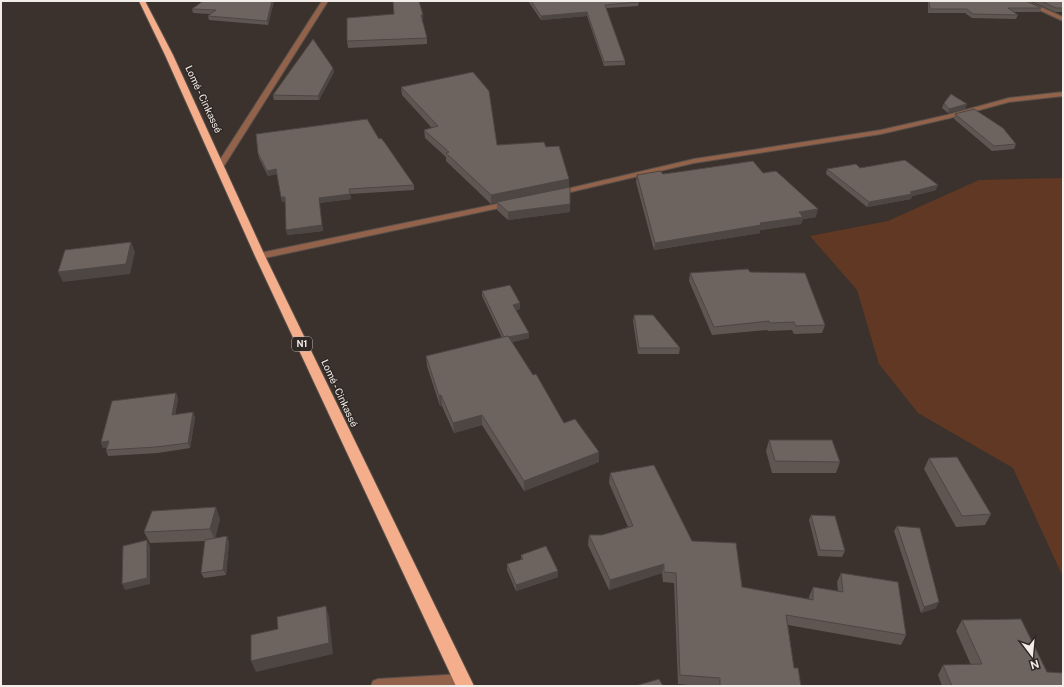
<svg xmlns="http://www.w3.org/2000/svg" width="1064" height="687" viewBox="0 0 1064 687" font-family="'Public Sans',sans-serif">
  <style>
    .green { fill: #613824 }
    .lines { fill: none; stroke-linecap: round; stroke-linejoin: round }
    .minor-casing { stroke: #58504b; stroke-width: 2 }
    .highway-casing { stroke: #58504b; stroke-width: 2 }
    .minor { fill: #92624b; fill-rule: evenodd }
    .highway { fill: #f5ae8c; fill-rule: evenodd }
    .wall { fill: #5f5652 }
    .shaded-wall { fill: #4d4642 }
    .building { fill: #6e645f; stroke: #4d4642 }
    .labels { text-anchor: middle; stroke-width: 3; stroke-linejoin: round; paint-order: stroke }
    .shield { fill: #302824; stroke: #b8b2af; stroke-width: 1 }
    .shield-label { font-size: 9px; font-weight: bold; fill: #f3edea }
    .street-label { font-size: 10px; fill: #f3edea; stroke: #302824 }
  </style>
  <rect width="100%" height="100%" fill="#3b322d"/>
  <!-- green -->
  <polygon class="green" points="1063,178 1063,577 1013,468 918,413 879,364 857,290 810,236 888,221 979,180"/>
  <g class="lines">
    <defs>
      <g id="minor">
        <polygon points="322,1 328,1 224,166 220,168 217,168 216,166"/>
        <polygon points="1020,1 1027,1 1063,17 1063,21"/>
        <polygon points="1063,92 1063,96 1009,102 950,118 881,134 694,163 558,195 554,193 558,191 694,159 881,130 947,115 1009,98"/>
        <polygon points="511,201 514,201 514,205 260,259 256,256 260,253"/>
        <polygon points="462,674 467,676 469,681 467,686 371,686 373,681 378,679"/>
      </g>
      <polygon id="highway" points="139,1 145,1 173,55 265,256 474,686 456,686 255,256 165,55"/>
    </defs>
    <!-- minor casing -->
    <use href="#minor" class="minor-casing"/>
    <!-- highway casing -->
    <use href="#highway" class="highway-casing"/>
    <!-- minor -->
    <use href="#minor" class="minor"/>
    <!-- highway -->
    <use href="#highway" class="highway"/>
  </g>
  <!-- wall -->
  <g class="wall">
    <polygon points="203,1 274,1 268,25 209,20 208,16 210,14 193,13 192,9"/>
    <polygon points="393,1 420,1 420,4 419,4 423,21 422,21 427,38 427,44 348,48 347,41 394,14"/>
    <polygon points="528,1 637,1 639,2 638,6 606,8 625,61 625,65 604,66 587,16 541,20"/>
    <polygon points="928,1 1026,1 1041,8 1040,12 1014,12 1018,15 1016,19 972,18 965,13 928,13"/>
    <polygon points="1031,1 1063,1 1063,12 1055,12"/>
    <polygon points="333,68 334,72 319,100 274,100 273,95"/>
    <polygon points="401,87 497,145 546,147 569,179 570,212 508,220 497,210 497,202 491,204 446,161 446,157 425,138 424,130 432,128 402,95"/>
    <polygon points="944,103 967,104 965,109 948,113 942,108"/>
    <polygon points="955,114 1016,144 1014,149 992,151 954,119"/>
    <polygon points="379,139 414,185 414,190 350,194 351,199 319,203 323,231 287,235 285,202 282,202 277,174 268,176 259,158 258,153"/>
    <polygon points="860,168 936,190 912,196 911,199 867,207 826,174 827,169"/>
    <polygon points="763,173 816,217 803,219 801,224 760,230 760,233 654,250 636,182 637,175 663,174"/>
    <polygon points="750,272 825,325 822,333 794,334 792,330 768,331 767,330 712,335 689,281 690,273"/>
    <polygon points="482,291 520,303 520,309 516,310 529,333 529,338 512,342 564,423 599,452 599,462 524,491 482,425 454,433 442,406 440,406 427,366 426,356 502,338 482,296"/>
    <polygon points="634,315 680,348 679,354 638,354 633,321"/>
    <polygon points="176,393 178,399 175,415 193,412 195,418 190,448 158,453 108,456 106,450 107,447 103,448 101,442"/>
    <polygon points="769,440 840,462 836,473 772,473 766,451"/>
    <polygon points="929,458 991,514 985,525 956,527 924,469"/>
    <polygon points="610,473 692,541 742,587 809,599 809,597 813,587 838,591 837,582 841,573 906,635 901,645 788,625 794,668 801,686 699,686 678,684 674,583 663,582 662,573 609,590 588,545 589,535 602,535 628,527 609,483"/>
    <polygon points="811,515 845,551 842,557 818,556 809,520"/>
    <polygon points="220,519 215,538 229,542 226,575 204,578 201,573 205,541 150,543 144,532"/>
    <polygon points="897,526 936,608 921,613 894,531"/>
    <polygon points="521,555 558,571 558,577 516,591 507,570 507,564 521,560"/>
    <polygon points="962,620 1047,672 1063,686 942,686 938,675 943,665 971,665 956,631"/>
  </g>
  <!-- shaded-wall -->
  <g class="shaded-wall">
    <polygon points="272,1 274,1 268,25 267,21"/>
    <polygon points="587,12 587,16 541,20 541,16"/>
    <rect x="421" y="15" width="2" height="6"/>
    <polygon points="333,68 334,72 319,100 318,96"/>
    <polygon points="967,104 965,109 948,113 949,109"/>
    <polygon points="276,169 277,174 268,176 267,171"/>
    <polygon points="569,179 569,187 491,204 491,195"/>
    <polygon points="938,185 936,190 912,196 911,199 867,207 869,202 910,192"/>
    <polygon points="350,194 351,199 319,203 323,231 287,235 286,230 319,198"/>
    <polygon points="281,197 285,197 286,202 282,202"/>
    <polygon points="570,204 570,212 508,220 508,212"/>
    <polygon points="818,209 816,217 803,219 801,224 760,230 760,233 654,250 655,243 760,223 799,212"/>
    <polygon points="131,242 135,252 130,274 63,282 58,272"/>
    <polygon points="520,303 520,309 513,310 513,305"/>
    <polygon points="529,333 529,338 505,344 505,338"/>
    <polygon points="176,393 178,399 174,421 172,415"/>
    <polygon points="441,395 442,406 440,406 439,396"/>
    <polygon points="193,412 195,418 190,448 188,443"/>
    <polygon points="482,415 482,425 454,433 453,423"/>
    <polygon points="109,441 112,446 103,448 101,442"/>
    <polygon points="599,452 599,462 524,491 524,481"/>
    <polygon points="216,507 220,519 215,540 210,529"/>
    <polygon points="227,536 229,542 226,575 223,570"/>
    <polygon points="147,540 150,546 150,584 125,590 122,584"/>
    <polygon points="664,564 662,573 609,590 610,580"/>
    <polygon points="558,571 558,577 516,591 516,585"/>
    <polygon points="939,602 936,608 921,613 924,607"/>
    <polygon points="326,606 329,617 333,654 256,672 251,661"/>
  </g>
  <!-- building -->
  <g class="building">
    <polygon points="203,1 272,1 267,21 208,16 216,10 192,9"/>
    <polygon points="393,1 419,1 423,15 421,15 427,38 347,41 347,18 394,14"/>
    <polygon points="531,1 637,1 639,2 605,5 625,61 604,62 587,12 541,16"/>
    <polygon points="929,1 1026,1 1041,8 1008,8 1018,15 973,14 967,9 930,9"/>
    <polygon points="1041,1 1063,1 1063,8 1056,8"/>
    <polygon points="313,39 333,68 318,96 273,95"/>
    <polygon points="473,72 489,91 497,145 544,142 546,147 559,146 569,179 491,195 446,153 449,152 424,130 438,126 401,87"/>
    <polygon points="951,94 967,104 949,109 944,103"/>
    <polygon points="974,109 1003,128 1016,144 994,146 955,114"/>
    <polygon points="367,119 379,139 381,138 385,143 414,185 349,189 350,194 319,198 322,225 286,230 285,197 281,197 276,169 267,171 258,153 256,134"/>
    <polygon points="905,160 938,185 910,192 912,194 869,202 827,169 856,164 860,168"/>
    <polygon points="753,161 763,173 776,171 818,209 799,212 803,217 760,223 761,225 655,243 637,175 660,171 663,174 678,172"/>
    <polygon points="570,187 570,204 508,212 497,202"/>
    <polygon points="131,242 126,264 58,272 65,250"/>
    <polygon points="748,269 750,272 805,273 825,325 796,326 794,322 770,323 769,321 714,327 690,273"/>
    <polygon points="510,285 520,303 513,305 529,333 508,337 508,336 504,337 482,291"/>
    <polygon points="634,315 653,315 680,348 639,348"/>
    <polygon points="508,336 533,375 536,374 564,423 575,419 599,452 524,481 482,415 453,423 441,395 439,396 426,356"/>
    <polygon points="176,393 172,415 193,412 188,443 156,447 106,450 109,441 101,442 112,401"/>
    <polygon points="769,440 832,440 840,462 775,461"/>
    <polygon points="957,457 991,514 962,516 929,458"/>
    <polygon points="654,465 692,541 736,543 742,587 813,600 813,587 843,592 841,573 898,582 906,635 786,615 794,668 798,668 801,686 720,686 720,678 680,675 676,573 664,572 664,564 610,580 589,535 602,535 633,526 610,473"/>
    <polygon points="216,507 210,529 144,532 152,511"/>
    <polygon points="811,515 835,516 845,551 820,550"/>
    <polygon points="897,526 920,528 939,602 924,607"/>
    <polygon points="227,536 223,570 201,573 205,540"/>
    <polygon points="147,540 147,578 122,584 123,546"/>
    <polygon points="546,546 558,571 516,585 507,564 523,559 521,555"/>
    <polygon points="326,606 329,643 251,661 251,635 278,629 277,617"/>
    <polygon points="1021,619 1047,672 1063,673 1063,686 952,686 943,665 982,664 962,620"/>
    <polygon points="659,679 663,686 635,686"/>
  </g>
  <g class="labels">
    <!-- shield labels -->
    <rect class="shield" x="292" y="337" width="20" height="14" rx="3"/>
    <g class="shield-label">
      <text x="302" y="347">N1</text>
    </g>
    <!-- street labels -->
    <g class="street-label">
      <text transform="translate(204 99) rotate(65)" y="4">Lomé - Cinkassé</text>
      <text transform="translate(340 393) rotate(65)" y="4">Lomé - Cinkassé</text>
    </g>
  </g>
  <!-- border -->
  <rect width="1064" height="687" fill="none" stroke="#f3edea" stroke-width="4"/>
  <!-- north arrow -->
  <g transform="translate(1032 655) rotate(164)" stroke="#302824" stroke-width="3" paint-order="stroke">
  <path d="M0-3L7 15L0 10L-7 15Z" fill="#f3edea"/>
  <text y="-6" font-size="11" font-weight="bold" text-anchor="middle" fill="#f3edea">N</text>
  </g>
</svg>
